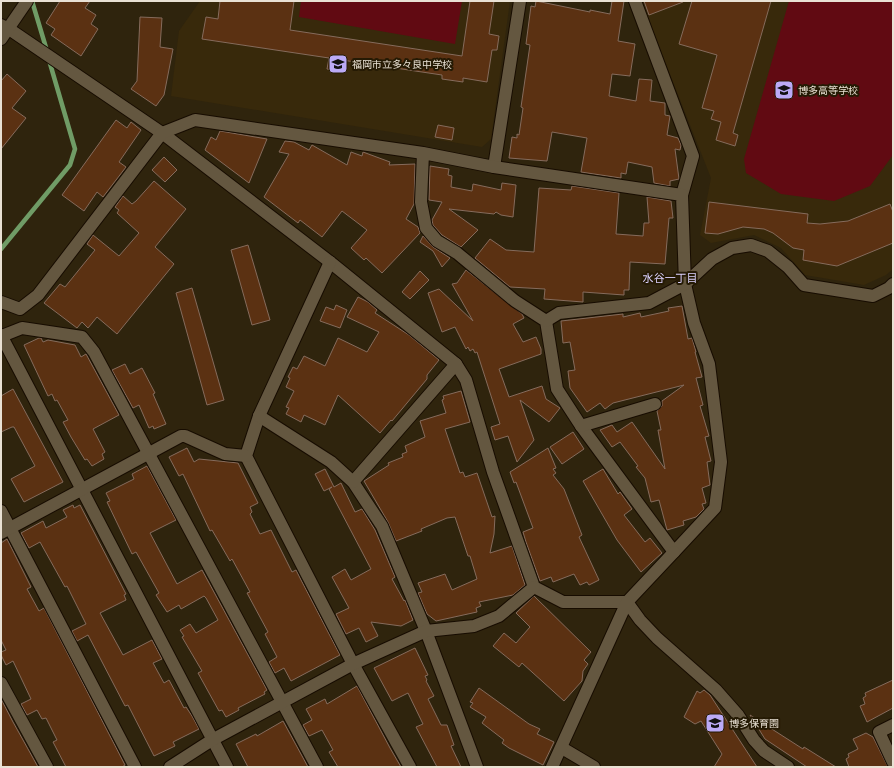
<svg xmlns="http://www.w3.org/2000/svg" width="894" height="768" viewBox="0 0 894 768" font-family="'IBM Plex Sans','Noto Sans JP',sans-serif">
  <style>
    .built { fill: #38290b }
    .green { fill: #610a12 }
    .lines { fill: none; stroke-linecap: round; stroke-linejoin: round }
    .stream { stroke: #709c66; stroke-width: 4.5 }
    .building { fill: #5b3112; stroke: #856b5c }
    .minor-casing { stroke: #170c00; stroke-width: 14 }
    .minor { stroke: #645740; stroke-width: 12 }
    .labels { text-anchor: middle; stroke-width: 4; stroke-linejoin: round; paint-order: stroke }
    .poi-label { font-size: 10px; fill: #e9e1d4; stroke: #251a04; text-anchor: start }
    .neighbourhood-label { font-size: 11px; fill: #dad1fd; stroke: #251a04 }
  </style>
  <rect width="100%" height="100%" fill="#2f240d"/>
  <!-- built -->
  <g class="built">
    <polygon points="200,1 510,1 491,139 482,147 171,96 179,31"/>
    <polygon points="641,1 893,1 893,269 886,275 864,285 805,275 781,248 754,235 711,243 700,235 711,178"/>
  </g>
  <!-- green -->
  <g class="green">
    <polygon points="301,1 462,1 455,44 299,17"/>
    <polygon points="789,1 893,1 893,155 870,186 834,201 781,194 746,173 744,159"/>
  </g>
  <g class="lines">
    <!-- stream -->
    <g class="stream">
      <polyline points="32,1 47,51"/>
      <polyline points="1,249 70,165 75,149 49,60"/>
    </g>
  </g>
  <!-- building -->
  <g class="building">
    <polygon points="60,1 90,1 85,8 96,15 91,24 98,29 81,56 51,35 55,29 46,23"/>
    <polygon points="220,1 294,1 290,30 462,56 470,1 494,1 489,34 499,36 497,50 492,50 487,82 463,78 463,82 442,79 442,75 342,60 340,71 327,69 329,58 202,39 206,17 218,19"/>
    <polygon points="536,1 590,12 590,10 610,14 612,1 624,1 618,41 635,44 630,76 612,74 609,96 636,101 639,79 652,80 650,101 665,103 665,115 670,116 667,135 678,138 681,145 680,150 675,149 679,179 670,181 670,186 654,183 652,167 628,162 626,174 621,173 621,178 581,172 587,138 552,132 547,161 509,158 512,137 517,138 517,134 519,135 523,108 521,107 530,45 526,44 531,6 535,7"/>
    <polygon points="644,1 683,1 683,2 649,15"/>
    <polygon points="692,1 771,1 733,133 738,135 735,146 716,140 721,122 711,119 714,111 702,108 717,55 679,44"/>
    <polygon points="140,17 162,18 160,47 173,49 164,95 156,106 131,89 137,81"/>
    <polygon points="7,74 26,91 12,108 26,118 1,149 1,81"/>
    <polygon points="116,120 127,128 131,122 141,130 119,162 126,167 103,197 97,192 84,211 62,195"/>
    <polygon points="438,125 454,128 452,140 435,137"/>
    <polygon points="220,131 267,139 249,183 205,150 211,137 216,140"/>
    <polygon points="285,141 294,142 309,150 312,145 347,165 351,152 362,156 363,152 390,162 389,165 415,164 414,204 406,219 418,227 420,233 382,273 366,258 364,260 351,248 367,230 342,211 322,237 300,220 298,223 264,197 289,154 279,152"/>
    <polygon points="164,157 177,170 165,182 152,170"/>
    <polygon points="430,166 449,169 448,175 452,176 451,187 472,191 473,184 501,190 502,183 516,185 513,217 501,215 496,212 494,214 449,209 478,230 461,247 442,235 433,225 432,220 442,202 429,200"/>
    <polygon points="154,181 186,209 155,247 174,264 117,334 97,317 88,328 82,322 77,328 44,303 60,284 65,287 95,250 87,244 93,235 119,256 139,233 117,213 119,210 115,207 123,196 132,204 136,201"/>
    <polygon points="572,186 619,193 616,234 643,236 644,223 649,223 647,197 671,201 673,218 669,218 665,264 630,262 629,290 624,290 624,295 583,292 583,302 544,299 545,289 510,287 475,258 490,239 506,250 534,252 539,188 571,190"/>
    <polygon points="709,202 808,214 807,223 820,224 848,221 890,204 893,212 893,243 837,266 803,260 804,250 793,248 773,233 764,229 743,227 718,234 705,233"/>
    <polygon points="423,236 433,247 450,258 442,267 433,251 420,242"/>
    <polygon points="248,245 270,320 252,325 231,250"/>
    <polygon points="466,270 522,314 524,318 513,324 523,342 536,337 541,349 541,354 499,369 509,397 542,386 546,399 560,408 549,422 520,400 534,440 517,462 508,436 495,440 491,427 500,424 477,352 475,353 473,349 470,351 468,347 466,349 455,327 442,332 428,293 439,289 473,321 452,284 457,283"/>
    <polygon points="420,271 429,280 410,299 402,292"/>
    <polygon points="192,288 224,400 207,405 176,293"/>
    <polygon points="358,297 368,302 377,310 375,313 409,335 439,360 427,375 427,379 392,421 391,420 380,433 338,395 325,425 304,415 301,422 286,414 289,408 286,407 294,391 286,387 290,378 288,377 293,367 297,369 304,356 325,366 338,338 367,352 379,332 347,317"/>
    <polygon points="336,305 347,310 340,328 320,321 326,307 334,310"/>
    <polygon points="682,306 688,339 692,338 696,352 695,352 702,377 696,378 703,405 700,406 709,436 705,437 711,461 707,462 710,485 702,488 706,503 702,504 704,509 696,517 683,521 684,525 667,530 659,500 651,502 645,478 636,467 638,466 620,442 612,447 600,430 612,425 617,432 632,422 665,469 658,430 661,430 657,411 662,406 662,401 684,385 613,403 605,409 600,403 587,412 570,388 568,371 575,370 570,342 563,343 561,321 623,314 623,317 640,313 641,317 669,311 668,308"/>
    <polygon points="39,338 41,338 43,342 48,340 75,345 81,357 86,354 119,415 93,429 105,452 102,454 104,459 92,466 87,459 85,460 71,437 63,422 68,420 57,400 55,401 52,394 48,396 24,345"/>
    <polygon points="125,364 130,374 142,368 155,393 153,394 166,424 154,429 153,426 149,428 139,405 133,408 112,370"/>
    <polygon points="13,389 63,482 24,502 11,479 35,466 14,427 12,427 1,432 1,396"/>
    <polygon points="461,391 470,422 445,429 460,473 463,472 465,477 477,473 492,517 495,516 494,534 490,553 512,546 525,585 513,595 479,602 481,606 476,608 477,612 436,621 427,614 418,593 422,592 418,583 445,574 452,590 477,579 470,556 468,556 455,517 447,518 421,529 422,531 396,541 388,522 364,481 389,465 388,463 403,457 402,454 407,452 405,446 425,437 420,421 446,413 442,400 444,399 443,396"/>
    <polygon points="573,432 584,449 562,464 550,447"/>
    <polygon points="187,448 194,462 199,459 238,463 258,503 250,507 252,512 250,514 260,534 271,530 292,572 296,570 301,580 340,655 291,681 284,668 275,673 269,662 277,657 265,634 268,632 247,593 250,592 232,559 230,561 212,530 210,531 183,474 179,476 169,457"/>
    <polygon points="548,448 556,468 553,469 556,473 553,475 564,489 582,535 579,537 599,580 589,585 587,582 580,585 574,574 553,582 551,577 540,581 526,542 523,532 533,528 516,482 514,483 510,472"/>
    <polygon points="147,466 176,520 150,533 177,584 202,570 267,690 264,692 265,694 238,708 239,710 226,717 222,710 219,711 198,673 202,671 182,637 184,636 180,630 190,624 196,633 218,620 206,598 204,596 181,609 179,605 167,612 156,595 159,593 136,552 132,554 107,502 110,501 106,493 134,479 132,474"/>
    <polygon points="325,469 334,487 341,483 355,512 362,509 375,530 395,577 392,579 404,601 405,600 413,620 401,626 371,622 378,636 366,642 359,628 346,634 336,614 349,608 332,577 345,569 351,580 371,569 329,489 332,487 324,491 315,474"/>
    <polygon points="603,469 618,494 620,492 632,509 624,515 645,542 650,538 662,553 641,572 617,540 583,481"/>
    <polygon points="73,505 74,508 80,505 126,594 124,595 126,600 100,613 123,655 152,640 162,659 153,663 164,683 169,680 184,708 186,707 192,716 199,729 173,742 175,746 154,756 128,705 125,706 88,635 77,641 72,631 86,624 67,586 65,587 40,542 29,548 21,533 43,521 46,528 67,517 63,510"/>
    <polygon points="7,539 31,587 27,589 39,611 44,608 125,765 122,767 66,767 53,742 57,740 46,718 42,719 37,710 27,715 21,704 31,699 13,661 6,665 1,655 1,652 6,650 1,640 1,543"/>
    <polygon points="534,596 591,652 584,660 588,664 583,671 582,681 564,701 522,663 519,667 493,646 504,633 516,643 530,627 516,613"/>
    <polygon points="415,648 428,675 425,676 427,680 426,681 434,696 428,699 441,725 447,725 454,745 451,746 461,767 437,767 416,727 423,724 408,693 392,701 374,668"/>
    <polygon points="893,680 893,708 867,722 860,706 865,704 863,698 866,696 865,693"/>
    <polygon points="357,686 390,748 401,767 338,767 329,752 333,750 322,730 309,736 303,725 312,720 306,709 325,699 327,704"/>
    <polygon points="479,688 529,724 540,729 537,734 554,742 543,765 509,748 502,743 504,740 482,723 486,717 470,707 473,703 470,702"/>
    <polygon points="704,690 710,695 757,767 714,767 722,754 701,721 695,724 684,717 697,691 700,693"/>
    <polygon points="1,699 13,722 38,767 1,767"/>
    <polygon points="750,715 803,749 804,747 836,767 807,767 765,739"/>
    <polygon points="283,721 308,767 248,767 236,744 256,734 257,736"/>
    <polygon points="866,733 873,737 888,767 849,767 846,759 849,757 848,754 858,749 853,739"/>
  </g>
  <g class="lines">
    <defs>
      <g id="minor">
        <polyline points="635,1 693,156 682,195"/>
        <polyline points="1,25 9,29 162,133 330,262 456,364 466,380 493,472 534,587 563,602 627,602"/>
        <polyline points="1,39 27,1"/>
        <polyline points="494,167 520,1"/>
        <polyline points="330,262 259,416 246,456 353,664 410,767"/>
        <polyline points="1,302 20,309 38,295 162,133 195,120 423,153 494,167 682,195 685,284 694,323 709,364 721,462 715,508 674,552 581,426 557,389 546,321 515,301 457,253 437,241 426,228 421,202 423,153"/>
        <polyline points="546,321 559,313 649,303 685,284 712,259 732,248 751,245 768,251 788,267 804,285 873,296 889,288 893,284"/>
        <polyline points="1,335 227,767"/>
        <polyline points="2,336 22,328 82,337 94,352 317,767"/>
        <polyline points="259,416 331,462 353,482 382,526 426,631 477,767"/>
        <polyline points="581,426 655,404"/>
        <polyline points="353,482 456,364"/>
        <polyline points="1,511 135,767"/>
        <polyline points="1,533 181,436 185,436 225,454 246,456"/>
        <polyline points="627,602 640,620 657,638 716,690 738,715 754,740 764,751 788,767"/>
        <polyline points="1,683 47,767"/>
        <polyline points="893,725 879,732 893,762"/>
        <polyline points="562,748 594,767"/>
        <polyline points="170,767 212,740 353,664 426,631 474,626 499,616 534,587"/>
        <polyline points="552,767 627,602 674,552"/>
      </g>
    </defs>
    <!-- minor casing -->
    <use href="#minor" class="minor-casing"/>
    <!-- minor -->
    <use href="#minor" class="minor"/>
  </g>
  <!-- icons -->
  <defs>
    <symbol id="school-square" viewBox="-11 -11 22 22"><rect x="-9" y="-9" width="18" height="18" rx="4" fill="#bbaaf6" stroke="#251a04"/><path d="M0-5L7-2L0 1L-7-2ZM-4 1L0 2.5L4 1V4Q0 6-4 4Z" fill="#111"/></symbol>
  </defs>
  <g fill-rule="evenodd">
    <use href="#school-square" x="327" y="53" width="22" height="22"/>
    <use href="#school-square" x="773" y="79" width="22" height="22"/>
    <use href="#school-square" x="704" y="712" width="22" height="22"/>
  </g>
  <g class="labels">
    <!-- poi labels -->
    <g class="poi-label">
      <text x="352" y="68">福岡市立多々良中学校</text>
      <text x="798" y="94">博多高等学校</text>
      <text x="729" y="727">博多保育園</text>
    </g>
    <!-- neighbourhood labels -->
    <g class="neighbourhood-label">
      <text x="670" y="282">水谷一丁目</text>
    </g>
  </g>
  <!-- border -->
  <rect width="894" height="768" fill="none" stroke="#e9e1d4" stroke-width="4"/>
</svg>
